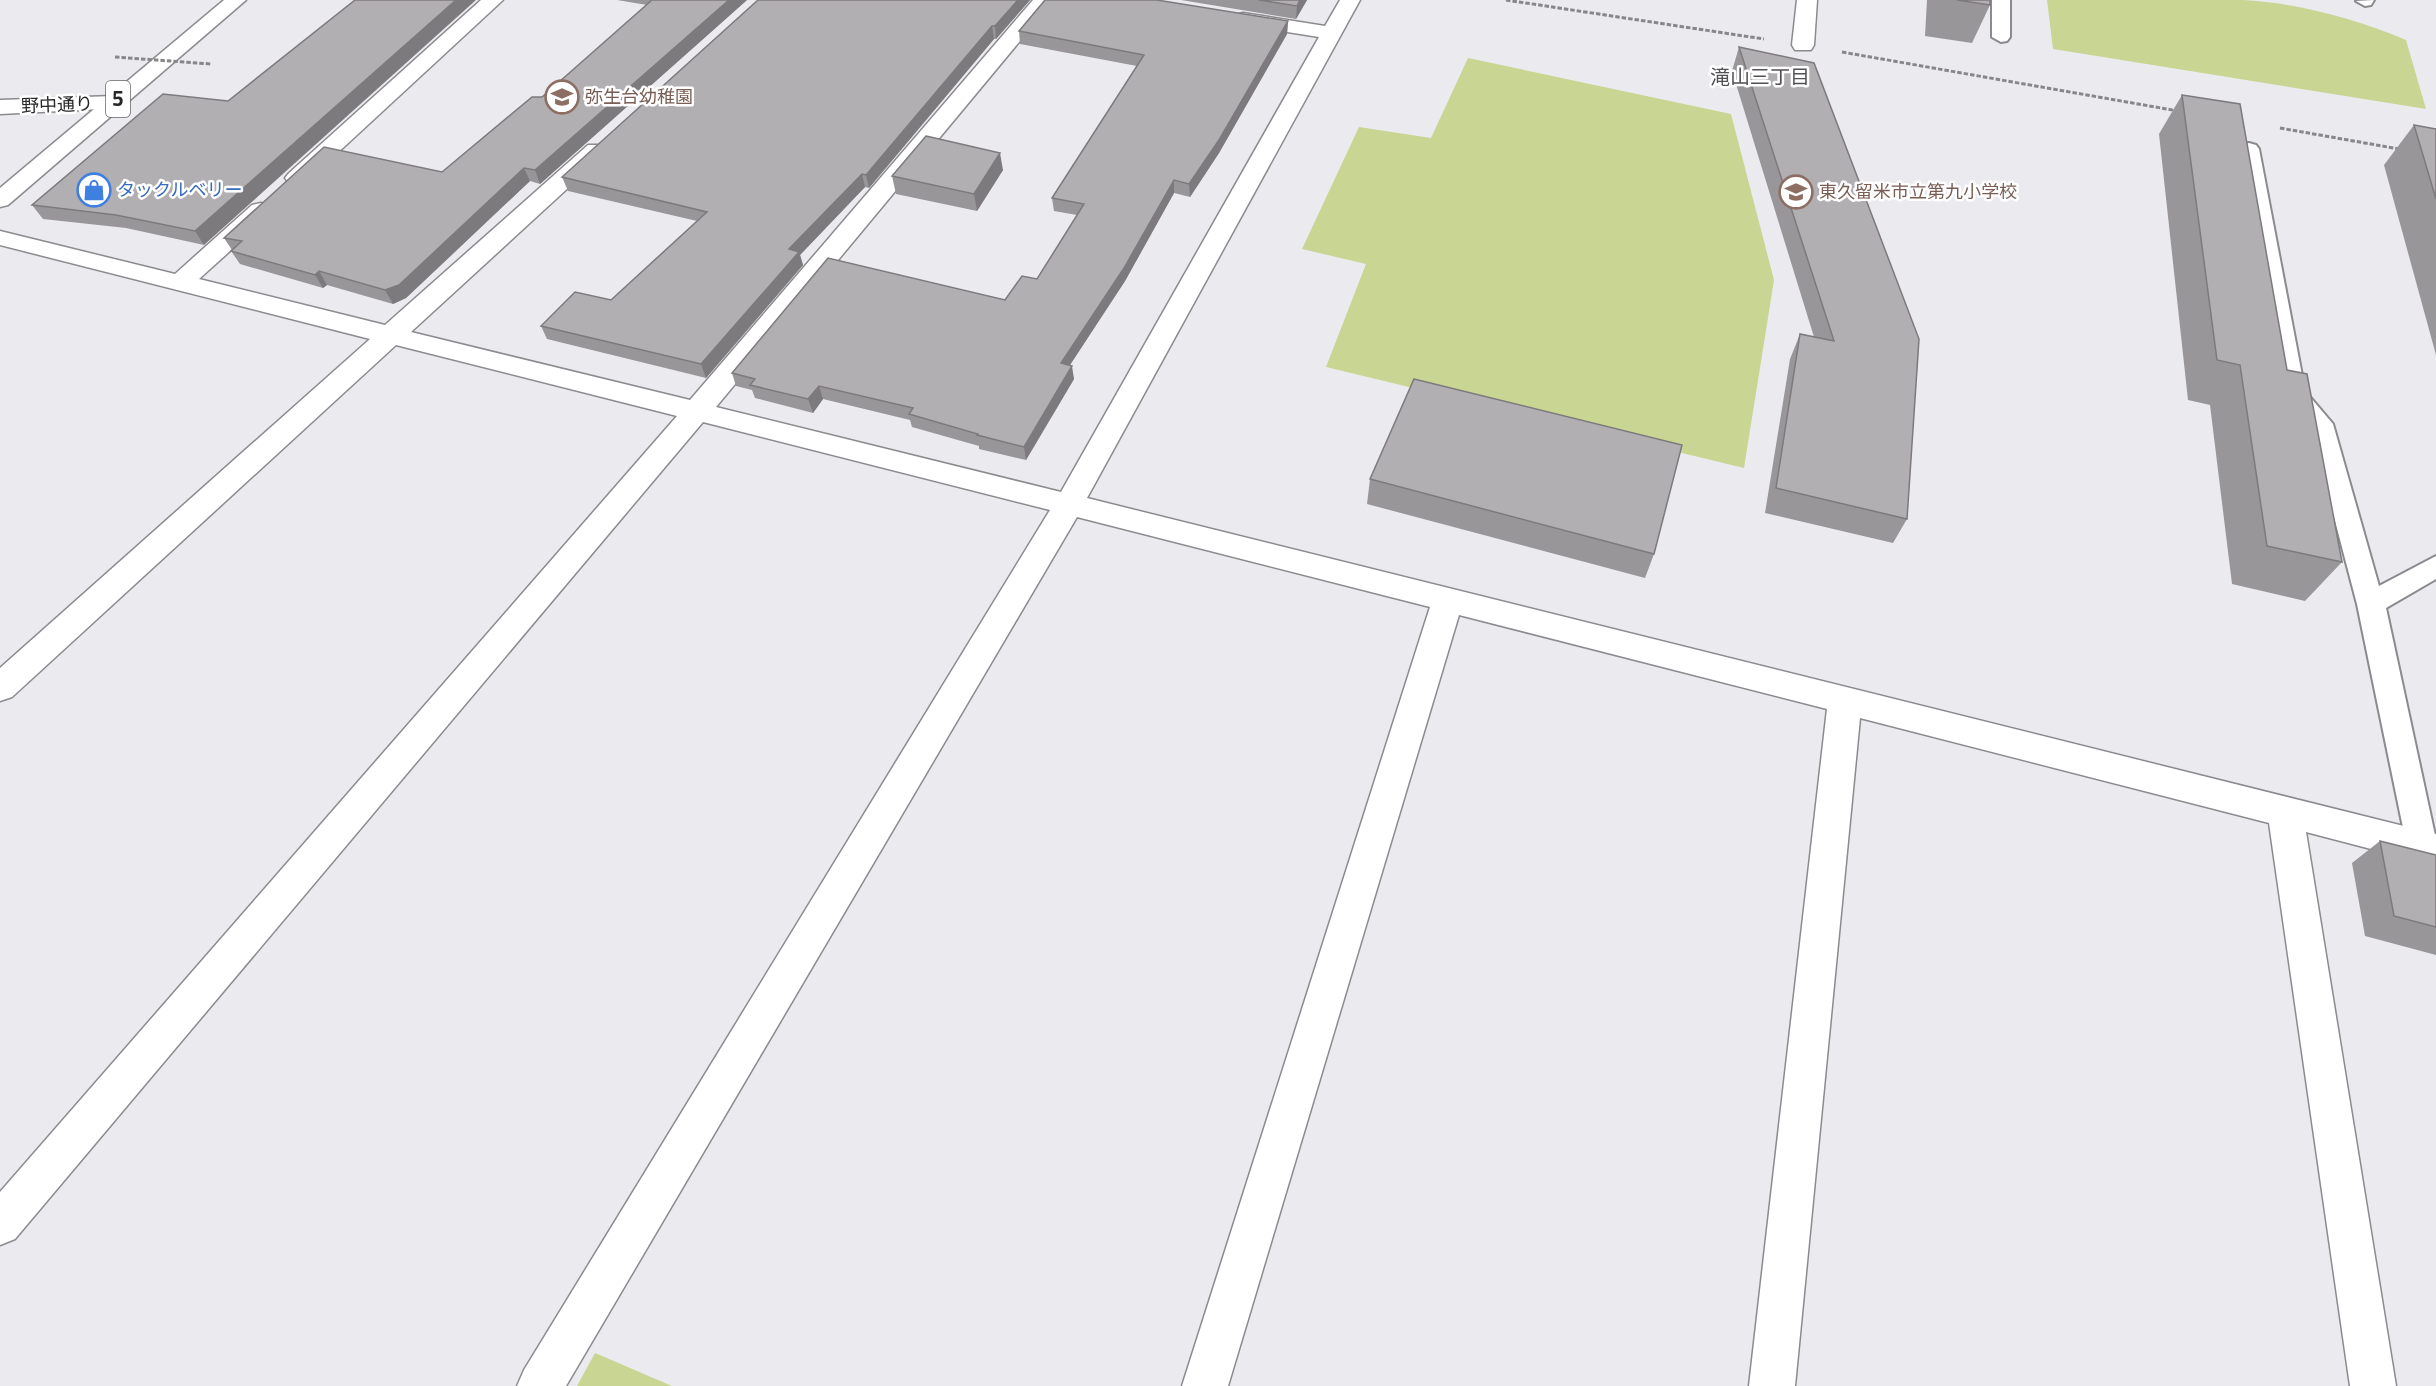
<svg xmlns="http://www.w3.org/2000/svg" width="2436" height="1386" viewBox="0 0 2436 1386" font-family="'Titillium Web','Noto Sans JP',sans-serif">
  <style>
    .green { fill: #c9d593 }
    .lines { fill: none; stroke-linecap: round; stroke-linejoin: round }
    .service-casing { stroke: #8b8b8f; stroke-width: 4 }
    .minor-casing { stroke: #8b8b8f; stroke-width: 3 }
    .primary-casing { stroke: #8b8b8f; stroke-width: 3 }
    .path { stroke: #87878a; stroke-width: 3; stroke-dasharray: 4.5 2; stroke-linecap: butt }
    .service { fill: #fff; fill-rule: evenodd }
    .minor { fill: #fff; fill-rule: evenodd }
    .primary { fill: #fff; fill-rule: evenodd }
    .path-bridge { stroke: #87878a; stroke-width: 3; stroke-dasharray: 4.5 2; stroke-linecap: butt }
    .wall { fill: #999699 }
    .shaded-wall { fill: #7d7a7d }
    .building { fill: #b2afb2; stroke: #7d7a7d; stroke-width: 1.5 }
    .labels { text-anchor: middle; stroke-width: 5; stroke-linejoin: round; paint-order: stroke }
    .far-education-label { font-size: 18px; fill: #785e54; stroke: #fff; text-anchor: start }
    .far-street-label { font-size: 18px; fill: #272729; stroke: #fff }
    .far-shop-label { font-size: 18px; fill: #366cbe; stroke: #fff; text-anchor: start }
    .far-neighbourhood-label { font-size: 20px; fill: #525256; stroke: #fff }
    .shield { fill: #fff; stroke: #686869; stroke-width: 1.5 }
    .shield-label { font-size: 21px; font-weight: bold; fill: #272729 }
  </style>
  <rect width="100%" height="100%" fill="#ebebef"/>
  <!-- green -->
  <g class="green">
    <path d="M2047 0C2112 0 2178 0 2243 0 2298 3 2356 19 2406 40L2426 109 2053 49Z"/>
    <polygon points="1468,58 1731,114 1774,280 1744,468 1326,367 1366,264 1302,249 1359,127 1431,138"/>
    <polygon points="595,1353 672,1386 577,1386"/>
  </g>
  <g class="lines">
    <defs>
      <g id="service">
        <polygon points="1992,0 2010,0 2010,37 2007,41 2001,42 1992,37"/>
        <polygon points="2374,0 2371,5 2365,6 2356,1"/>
        <polygon points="2249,143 2256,145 2259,149 2305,391 2333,424 2379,586 2436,556 2436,579 2386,608 2436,840 2433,856 2422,860 2411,856 2407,847 2357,604 2310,426 2282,393 2239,149 2242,145"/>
      </g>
      <g id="minor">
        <polygon points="481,0 503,0 305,183 289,183 285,178 289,173"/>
        <polygon points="1033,0 1054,0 716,407 1061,492 1319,37 1243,25 1236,23 1233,19 1236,15 1243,13 1325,26 1340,0 1360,0 1087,498 2436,834 2436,866 2306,832 2396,1386 2350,1386 2269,823 1860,718 1795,1386 1749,1386 1827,709 1459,615 1228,1386 1182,1386 1430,607 1077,517 566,1386 517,1386 524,1370 1050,510 703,422 15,1239 0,1245 0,1192 677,416 396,345 12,697 0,701 0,668 370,339 0,245 0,231 175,274 252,205 261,203 270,205 273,210 270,215 199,279 385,325 588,145 604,145 608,150 604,155 411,332 690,400"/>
        <polygon points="1797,0 1817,0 1814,45 1811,50 1795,50 1792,45"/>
        <polygon points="113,96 121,98 124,103 121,108 0,114 0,100"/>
      </g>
      <polygon id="primary" points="224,0 246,0 8,205 0,207 0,188"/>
    </defs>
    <!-- service casing -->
    <use href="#service" class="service-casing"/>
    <!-- minor casing -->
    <use href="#minor" class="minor-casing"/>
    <!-- primary casing -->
    <use href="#primary" class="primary-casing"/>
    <!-- path -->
    <g class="path">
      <polyline points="1506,0 1764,39"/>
      <polyline points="1842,52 2178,111"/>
      <polyline points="2280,128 2399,149"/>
    </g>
    <!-- service -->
    <use href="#service" class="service"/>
    <!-- minor -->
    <use href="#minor" class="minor"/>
    <!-- primary -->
    <use href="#primary" class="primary"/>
    <!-- path-bridge -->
    <polyline class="path-bridge" points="115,57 211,64"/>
  </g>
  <!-- wall -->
  <g class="wall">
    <polygon points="617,0 747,0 540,184 530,181 406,298 393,304 327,285 323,288 240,264 231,251 232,250 224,238 442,172 542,97 647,5"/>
    <polygon points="758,0 1030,0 996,39 994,39 869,188 865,187 800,255 803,265 706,378 547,339 541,326 611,300 697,221 568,191 562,177"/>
    <polygon points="1181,0 1307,0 1296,19"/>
    <polygon points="1927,0 1990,0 1990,5 1972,43 1925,36"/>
    <polygon points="1288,21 1287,34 1219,153 1190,197 1174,193 1125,281 1070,365 1074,379 1026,460 979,449 979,446 912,427 910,420 823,399 813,413 755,398 752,390 736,386 732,373 1005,300 1037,279 1077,215 1054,211 1052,198 1137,66 1020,44 1019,31"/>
    <polygon points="1739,47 1907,519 1893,543 1765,513 1790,359 1800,334 1814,337 1732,71"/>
    <polygon points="2182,95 2287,370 2342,562 2305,601 2232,584 2210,405 2188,400 2159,134"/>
    <polygon points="228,101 204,245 126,228 43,219 32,205"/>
    <polygon points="2414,125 2436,129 2436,355 2384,165"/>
    <polygon points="1003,170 977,211 896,194 892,176"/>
    <polygon points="1370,479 1654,554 1645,578 1367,504"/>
    <polygon points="2380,841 2436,855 2436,955 2365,936 2352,863"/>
  </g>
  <!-- shaded-wall -->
  <g class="shaded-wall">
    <polygon points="456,0 476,0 204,245 195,231"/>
    <polygon points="729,0 747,0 540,184 535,170"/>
    <polygon points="1018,0 1030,0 996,39 995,26"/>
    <polygon points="1300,0 1307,0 1296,19 1297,6"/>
    <polygon points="1288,21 1287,34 1219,153 1190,197 1189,184"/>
    <polygon points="992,26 994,39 869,188 866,175"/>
    <polygon points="1000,153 1003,170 977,211 974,194"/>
    <polygon points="524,168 530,181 406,298 393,304 385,290"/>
    <polygon points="862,174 865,187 800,255 803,265 706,378 701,364 789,249"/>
    <polygon points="1174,180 1174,193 1125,281 1062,377 1061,363"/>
    <polygon points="319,271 327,285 323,288 315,275"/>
    <polygon points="1072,366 1074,379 1026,460 1024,447"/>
    <polygon points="819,386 823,399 813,413 808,399"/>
  </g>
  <!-- building -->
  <g class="building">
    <polygon points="355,0 456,0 195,231 116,215 32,205 163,94 228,101"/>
    <polygon points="652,0 729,0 535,170 524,168 399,285 385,290 319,271 315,275 231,251 242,241 224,238 324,147 442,172 532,97 542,97"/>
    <polygon points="758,0 1018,0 995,26 992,26 866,175 862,174 789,249 799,252 701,364 541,326 575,292 611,300 707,212 562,177"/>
    <polygon points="1045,0 1157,0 1288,21 1219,140 1189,184 1174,180 1124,268 1061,363 1072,366 1024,447 977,435 978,434 909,414 913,408 819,386 808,399 750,385 755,379 732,373 828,258 1005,300 1022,276 1037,279 1084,204 1052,198 1144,55 1019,31"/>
    <polygon points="1259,0 1300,0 1297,6"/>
    <polygon points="1957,0 1990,0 1990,5"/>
    <polygon points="1739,47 1814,63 1919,339 1907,519 1776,488 1800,334 1834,341"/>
    <polygon points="2182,95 2240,104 2287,370 2307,374 2342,562 2267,546 2240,365 2217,360"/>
    <polygon points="2414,125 2436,129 2436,199"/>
    <polygon points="926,136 1000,153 974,194 892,176"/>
    <polygon points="1414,379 1682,445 1654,554 1370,479"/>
    <polygon points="2380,841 2436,855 2436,927 2394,916"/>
  </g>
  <!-- icons -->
  <defs>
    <symbol id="school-ring" viewBox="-11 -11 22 22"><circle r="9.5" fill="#fff" stroke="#8d6e63" stroke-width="1.5"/><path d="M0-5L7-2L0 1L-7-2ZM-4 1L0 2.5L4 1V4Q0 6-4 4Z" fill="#8d6e63"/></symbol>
    <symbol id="shop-ring" viewBox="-11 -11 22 22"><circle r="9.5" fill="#fff" stroke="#3f7fe0" stroke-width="1.5"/><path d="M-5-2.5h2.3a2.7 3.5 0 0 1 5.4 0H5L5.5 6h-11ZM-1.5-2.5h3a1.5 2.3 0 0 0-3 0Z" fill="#3f7fe0"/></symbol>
  </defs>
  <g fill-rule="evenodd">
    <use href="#school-ring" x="543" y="78" width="38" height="38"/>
    <use href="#shop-ring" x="75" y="171" width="38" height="38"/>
    <use href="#school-ring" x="1777" y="173" width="38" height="38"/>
  </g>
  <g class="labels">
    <!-- far-education labels -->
    <g class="far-education-label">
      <text x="585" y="103">弥生台幼稚園</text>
      <text x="1819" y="198">東久留米市立第九小学校</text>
    </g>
    <!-- far-street labels -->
    <g class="far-street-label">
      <text transform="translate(57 105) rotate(-2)" y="6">野中通り</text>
    </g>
    <!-- far-shop labels -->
    <g class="far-shop-label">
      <text x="117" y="196">タックルベリー</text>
    </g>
    <!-- far-neighbourhood labels -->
    <g class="far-neighbourhood-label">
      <text x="1760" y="84">滝山三丁目</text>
    </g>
    <!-- shield labels -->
    <rect class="shield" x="106" y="81" width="24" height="36" rx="4.5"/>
    <g class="shield-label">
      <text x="118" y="106">5</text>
    </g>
  </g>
</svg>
